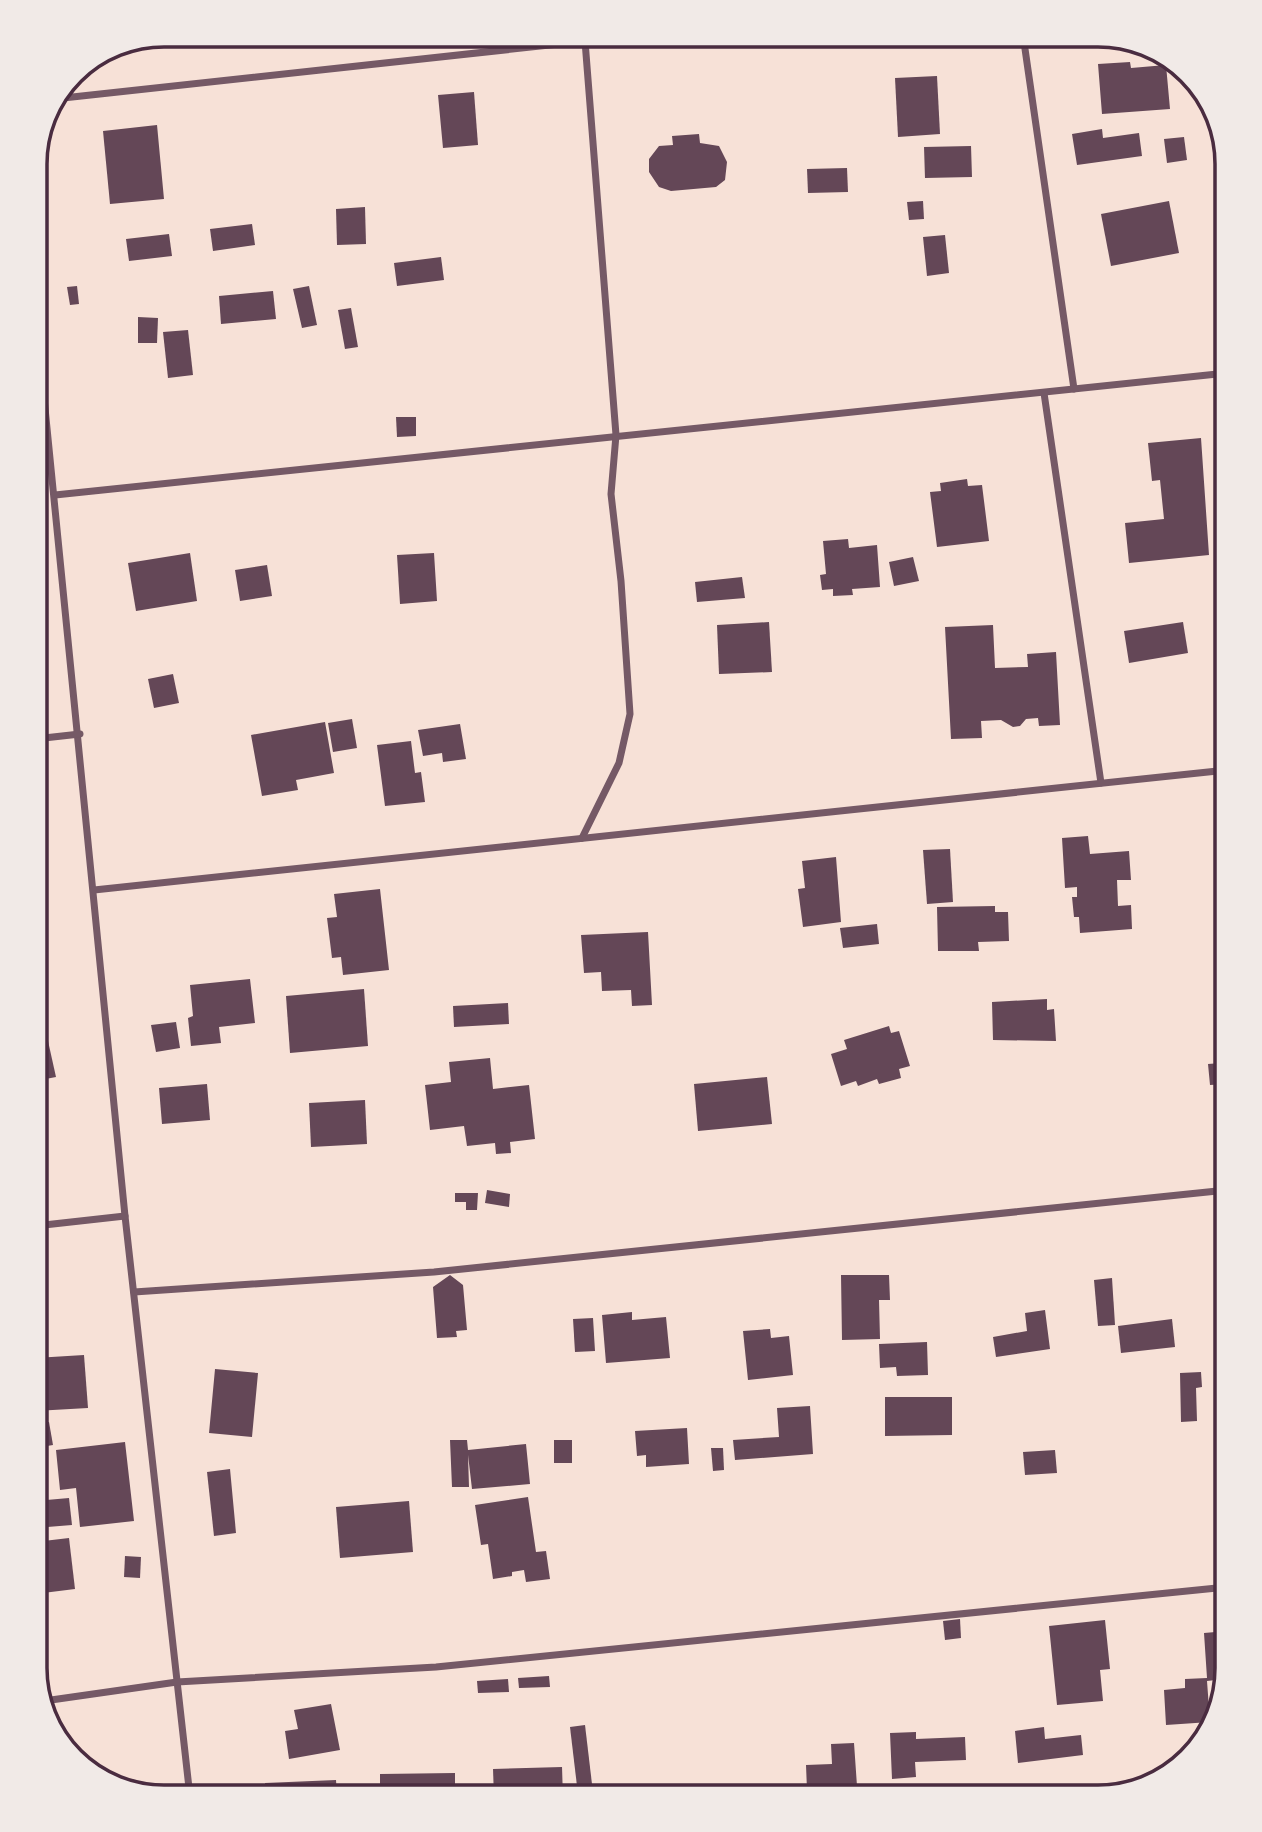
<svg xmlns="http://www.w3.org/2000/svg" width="1262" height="1832" viewBox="0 0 1262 1832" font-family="Karla,sans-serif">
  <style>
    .building { fill: #644757 }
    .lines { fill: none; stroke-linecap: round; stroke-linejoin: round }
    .minor { stroke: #755966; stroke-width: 7 }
    .rim { fill: none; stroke: #4a2c40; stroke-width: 3.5 }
  </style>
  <rect width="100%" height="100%" fill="#f7e1d7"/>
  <!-- building -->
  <g class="building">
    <polygon points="1130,62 1131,68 1166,65 1170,109 1102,114 1098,64"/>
    <polygon points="937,76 940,134 898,137 895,78"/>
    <polygon points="474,92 478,145 443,148 438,95"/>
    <polygon points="157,125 164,199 110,204 103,131"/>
    <polygon points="1102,129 1103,138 1139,133 1142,156 1077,165 1072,134"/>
    <polygon points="699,134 700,143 719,146 727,162 725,180 716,187 671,191 659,187 649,172 649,159 659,146 673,145 672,136"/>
    <polygon points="1184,137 1187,160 1167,163 1164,139"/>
    <polygon points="971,146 972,177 925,178 924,147"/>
    <polygon points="847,168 848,192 808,193 807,169"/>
    <polygon points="923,201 924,219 909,220 907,202"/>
    <polygon points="1169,201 1179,253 1111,266 1101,214"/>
    <polygon points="365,207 366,244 337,245 336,209"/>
    <polygon points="252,224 255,245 213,251 210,229"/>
    <polygon points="169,234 172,256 129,261 126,239"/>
    <polygon points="945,235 949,273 927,276 923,237"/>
    <polygon points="441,257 444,280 397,286 394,263"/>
    <polygon points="77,286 79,304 70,305 67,287"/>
    <polygon points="309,286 317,325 302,328 293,289"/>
    <polygon points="273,291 276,319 221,324 219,296"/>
    <polygon points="351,308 358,347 345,349 338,310"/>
    <polygon points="138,317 158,318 157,343 138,343"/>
    <polygon points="188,330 193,375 168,378 163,332"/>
    <polygon points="396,417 416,417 416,436 397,437"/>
    <polygon points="1201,438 1209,555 1129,563 1125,523 1164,519 1160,480 1152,481 1148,443"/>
    <polygon points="967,479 968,486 982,485 989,541 937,547 930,492 941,491 940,483"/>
    <polygon points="848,539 849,548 877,545 880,587 852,589 853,595 833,596 833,589 822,590 820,575 826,574 823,541"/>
    <polygon points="190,553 197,601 136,611 128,563"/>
    <polygon points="434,553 437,601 400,604 397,555"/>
    <polygon points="913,557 919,581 894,586 889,562"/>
    <polygon points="267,565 272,596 240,601 235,570"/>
    <polygon points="742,577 745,598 697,602 695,582"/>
    <polygon points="769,622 772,672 719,674 717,625"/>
    <polygon points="1183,622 1188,653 1129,663 1124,631"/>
    <polygon points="993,625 995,668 1028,667 1027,654 1056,652 1060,725 1039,726 1038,718 1026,719 1020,726 1013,727 1001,720 981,721 982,738 951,739 945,627"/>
    <polygon points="173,674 179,703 154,708 148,679"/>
    <polygon points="352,719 357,748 333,752 328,723"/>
    <polygon points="325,722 334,773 296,780 298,790 262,796 251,735"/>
    <polygon points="460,724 466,759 443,762 442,753 423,756 418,730"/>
    <polygon points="411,741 415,773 421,772 425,802 385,806 377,745"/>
    <polygon points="1088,836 1090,854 1129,851 1131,880 1117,880 1118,906 1131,905 1132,929 1080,933 1079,917 1074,917 1072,897 1077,897 1077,887 1065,888 1062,838"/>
    <polygon points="950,849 953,902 927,904 923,850"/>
    <polygon points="836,857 841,922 803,927 798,889 805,888 802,861"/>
    <polygon points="380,889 389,970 343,975 341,957 332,958 327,918 337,917 334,894"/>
    <polygon points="995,906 995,912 1008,912 1009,941 978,942 979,951 938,951 937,907"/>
    <polygon points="877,924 879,944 843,948 840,928"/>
    <polygon points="648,932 652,1005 632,1006 631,990 602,991 601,972 584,973 581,935"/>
    <polygon points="250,979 255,1023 219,1027 221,1043 191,1046 188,1018 193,1016 190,985"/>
    <polygon points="364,989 368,1046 290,1053 286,996"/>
    <polygon points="1047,999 1047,1010 1054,1009 1056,1041 993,1040 992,1002"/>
    <polygon points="508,1003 509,1024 454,1027 453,1006"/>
    <polygon points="176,1022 180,1048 156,1052 151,1025"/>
    <polygon points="889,1026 891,1033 899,1031 910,1066 899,1069 901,1078 879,1084 877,1079 858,1086 856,1081 841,1086 831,1054 847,1049 844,1040"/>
    <polygon points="46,1032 56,1077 35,1081 35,1034"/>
    <polygon points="1227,1042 1227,1084 1210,1085 1208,1064 1221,1063 1219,1043"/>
    <polygon points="490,1058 493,1089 529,1085 535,1139 510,1142 511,1153 496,1154 495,1143 467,1146 464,1126 430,1130 425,1085 451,1082 449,1062"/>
    <polygon points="767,1077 772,1124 698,1131 694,1084"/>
    <polygon points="207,1084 210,1120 162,1124 159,1088"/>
    <polygon points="365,1100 367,1144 311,1147 309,1103"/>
    <polygon points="487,1190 510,1194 509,1207 485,1203"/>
    <polygon points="455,1193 478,1193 477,1210 466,1210 466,1202 455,1202"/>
    <polygon points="450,1275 463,1285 467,1330 456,1331 457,1337 437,1338 433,1287"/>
    <polygon points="841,1275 889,1275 890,1300 879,1300 880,1339 842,1340"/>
    <polygon points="1112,1278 1115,1325 1098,1326 1094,1280"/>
    <polygon points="1045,1310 1050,1349 996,1357 993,1337 1027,1331 1025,1313"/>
    <polygon points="632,1312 632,1320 666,1317 670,1358 606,1363 602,1315"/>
    <polygon points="593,1318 595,1351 575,1352 573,1319"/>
    <polygon points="1172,1319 1175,1347 1121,1353 1118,1326"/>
    <polygon points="770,1329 771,1338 789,1336 793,1375 748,1380 743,1331"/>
    <polygon points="927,1342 928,1375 897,1376 896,1367 880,1368 879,1344"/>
    <polygon points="84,1355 88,1408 35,1411 35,1358"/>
    <polygon points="215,1369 258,1373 252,1437 209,1433"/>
    <polygon points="1201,1372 1202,1387 1196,1388 1197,1421 1181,1422 1180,1373"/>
    <polygon points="885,1397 952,1397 952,1435 885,1436"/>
    <polygon points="810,1406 813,1454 735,1460 733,1440 779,1437 777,1408"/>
    <polygon points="49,1422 53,1445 35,1448 35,1424"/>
    <polygon points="687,1428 689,1464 646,1467 646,1455 637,1456 635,1431"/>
    <polygon points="450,1440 467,1440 468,1450 526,1444 530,1484 472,1489 468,1455 469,1487 452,1487"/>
    <rect x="554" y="1440" width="18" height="23"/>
    <polygon points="125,1442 134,1521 80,1527 76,1488 60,1490 56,1450"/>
    <polygon points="711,1448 723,1448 724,1470 713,1471"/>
    <polygon points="1055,1450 1057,1473 1025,1475 1023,1452"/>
    <polygon points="230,1469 236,1533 214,1536 207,1472"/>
    <polygon points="528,1497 536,1552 546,1551 550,1579 526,1582 524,1570 512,1572 512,1576 493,1579 488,1544 481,1545 475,1505"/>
    <polygon points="69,1498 72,1525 35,1528 35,1501"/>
    <polygon points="409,1501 413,1552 340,1558 336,1507"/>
    <polygon points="69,1538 75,1589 35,1594 35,1542"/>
    <polygon points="125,1556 141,1557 140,1578 124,1577"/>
    <polygon points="960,1619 961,1638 945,1640 943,1621"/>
    <polygon points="1105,1620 1110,1669 1100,1670 1103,1701 1057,1705 1049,1626"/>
    <polygon points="1227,1631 1224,1679 1207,1681 1210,1722 1166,1725 1164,1690 1185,1688 1185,1679 1207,1678 1204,1633"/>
    <polygon points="549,1676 550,1687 519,1688 518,1678"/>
    <polygon points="508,1679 509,1692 478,1693 477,1681"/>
    <polygon points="331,1704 340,1750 289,1759 285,1731 298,1729 294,1710"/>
    <polygon points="585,1725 592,1784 577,1786 570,1727"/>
    <polygon points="1044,1727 1045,1739 1081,1735 1083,1755 1018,1763 1015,1731"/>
    <polygon points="916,1732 916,1739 965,1737 966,1760 915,1762 916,1777 892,1779 890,1733"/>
    <polygon points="854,1743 857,1786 807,1790 806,1765 832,1764 831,1744"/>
    <polygon points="562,1767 563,1797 494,1797 493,1769"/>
    <polygon points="455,1773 455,1797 380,1797 380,1774"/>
    <polygon points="336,1780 337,1797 266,1797 265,1783"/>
    <polygon points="948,1789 976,1790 976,1797 948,1797"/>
  </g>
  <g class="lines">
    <!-- minor -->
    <g class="minor">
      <polyline points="1023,35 1074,389"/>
      <polyline points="54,99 642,35"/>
      <polyline points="35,307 125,1216 190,1797"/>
      <polyline points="1044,393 1101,783"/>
      <polyline points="55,495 1227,373"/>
      <polyline points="35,739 80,734"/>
      <polyline points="582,838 619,763 630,714 621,581 611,494 616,435 585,41"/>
      <polyline points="94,890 1227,770"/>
      <polyline points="35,1226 125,1216"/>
      <polyline points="134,1292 434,1272 1227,1190"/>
      <polyline points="44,1701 177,1682 436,1667 1227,1587"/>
    </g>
  </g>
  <!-- crop -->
  <path d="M0 0H1262V1832H0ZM164 47H1098A117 117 0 0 1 1215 164V1668A117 117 0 0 1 1098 1785H164A117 117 0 0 1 47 1668V164A117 117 0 0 1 164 47Z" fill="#f1eae7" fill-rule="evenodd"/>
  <path class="rim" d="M164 47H1098A117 117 0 0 1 1215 164V1668A117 117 0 0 1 1098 1785H164A117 117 0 0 1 47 1668V164A117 117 0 0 1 164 47Z"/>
</svg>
